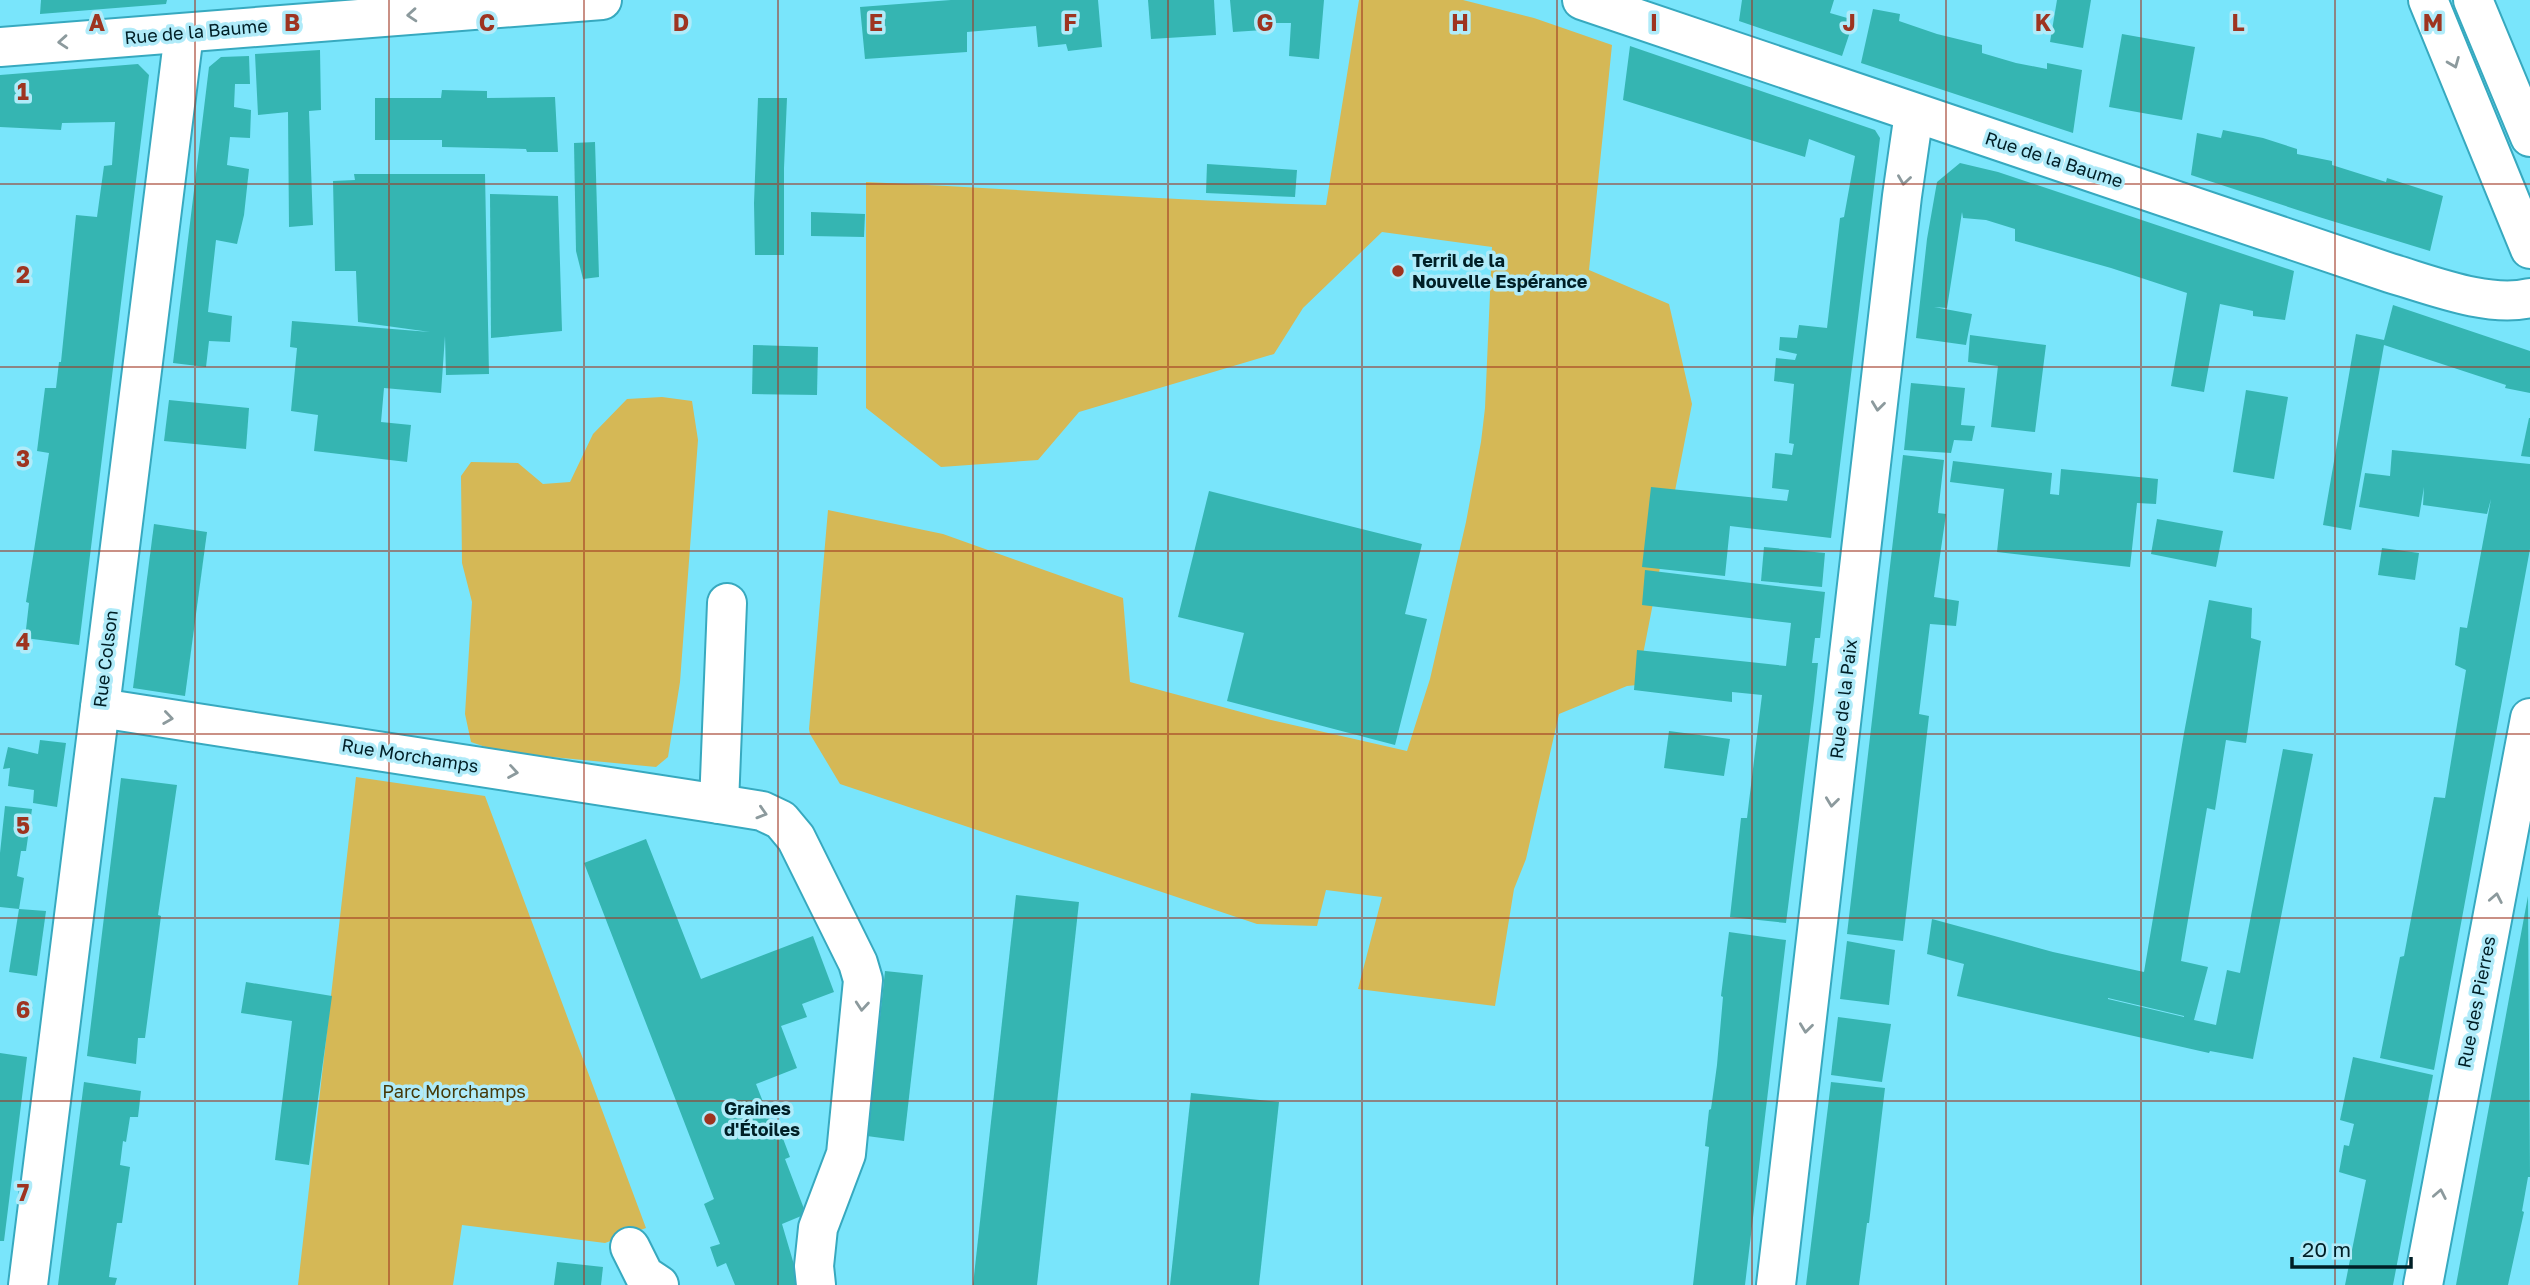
<svg xmlns="http://www.w3.org/2000/svg" width="2530" height="1285" viewBox="0 0 2530 1285" font-family="'Golos Text',sans-serif">
  <style>
    .green { fill: #d5b856 }
    .building { fill: #35b5b2; fill-rule: evenodd }
    .lines { fill: none; stroke-linecap: round; stroke-linejoin: round }
    .minor-casing { stroke: #37a9bf; stroke-width: 42 }
    .minor { stroke: #fff; stroke-width: 38 }
    .oneway { stroke: #8c9a9d }
    .grid { fill: none; stroke: #9e3420; stroke-width: 2; stroke-opacity: 0.55 }
    .poi-dot { fill: #9e3420; stroke: #b0ebf9; stroke-width: 2.5 }
    .labels { text-anchor: middle; stroke-width: 7; stroke-linejoin: round; paint-order: stroke }
    .street-label { font-size: 18px; fill: #001f26; stroke: #b0ebf9 }
    .poi-label { font-size: 18px; font-weight: bold; fill: #001f26; stroke: #b0ebf9; text-anchor: start }
    .park-label { font-size: 18px; fill: #463909; stroke: #b0ebf9 }
    .grid-label { font-size: 23px; text-anchor: middle; font-weight: bold; fill: #9e3420; stroke: #b0ebf9; stroke-width: 7; stroke-linejoin: round; paint-order: stroke }
  </style>
  <rect width="100%" height="100%" fill="#79e5fb"/>
  <!-- green -->
  <g class="green">
    <path d="M1359 0H1463L1534 18 1612 45 1589 270 1669 304 1692 404 1637 685 1627 686 1559 714 1526 859 1514 889 1495 1006 1358 989 1382 897 1326 890 1317 926 1257 924 840 784 810 734 809 729 828 510 943 534 1123 598 1130 682 1267 719 1407 751 1430 679 1466 522 1481 442 1485 408 1492 247 1382 232 1303 308 1274 354 1079 412 1038 460 941 467 866 408V182C1019 189 1172 201 1326 205Z"/>
    <polygon points="662,397 692,401 698,440 680,682 668,757 656,767 500,752 471,742 465,714 472,602 462,563 461,476 471,462 518,463 543,484 570,482 593,434 627,399"/>
    <polygon points="356,777 485,796 646,1228 605,1243 462,1225 453,1285 298,1285"/>
  </g>
  <!-- building -->
  <g class="building">
    <polygon points="41,0 167,0 166,4 40,14"/>
    <polygon points="951,0 1098,0 1102,47 1068,51 1066,44 1038,47 1036,26 967,32 967,52 865,59 860,7"/>
    <polygon points="1148,0 1214,0 1216,35 1151,39"/>
    <polygon points="1230,0 1324,0 1319,59 1289,56 1291,23 1265,23 1264,30 1233,32"/>
    <polygon points="1742,0 1834,0 1830,13 1854,20 1842,56 1739,21"/>
    <polygon points="2057,0 2091,0 2083,48 2050,42"/>
    <polygon points="1873,9 1900,14 1899,21 1937,34 1982,45 1982,53 2016,63 2047,69 2047,63 2082,70 2073,133 1861,63"/>
    <polygon points="2122,34 2195,47 2182,120 2109,107"/>
    <polygon points="1630,46 1875,130 1880,138 1831,538 1730,526 1725,576 1642,567 1651,487 1787,501 1789,490 1772,488 1775,453 1792,455 1794,444 1789,443 1794,384 1774,381 1776,358 1795,360 1797,354 1779,350 1780,337 1797,338 1799,325 1827,328 1840,218 1844,217 1855,156 1809,139 1805,157 1623,100"/>
    <polygon points="320,50 321,110 309,111 313,225 289,227 288,112 258,115 255,54"/>
    <polygon points="249,56 250,84 235,84 234,107 251,110 250,138 230,137 227,165 249,169 244,215 237,244 216,240 208,312 232,316 230,342 209,341 206,367 173,363 209,67 221,57"/>
    <polygon points="138,64 149,75 79,645 25,638 29,603 26,602 49,453 37,451 45,388 56,388 59,362 61,362 76,215 97,217 104,166 112,165 115,122 62,123 61,130 0,127 0,75"/>
    <polygon points="442,90 487,91 487,98 555,97 558,152 527,152 526,149 442,147 442,140 375,140 375,98 441,98"/>
    <polygon points="758,98 787,98 784,168 784,255 755,255 754,203"/>
    <polygon points="2223,130 2263,138 2297,149 2297,154 2332,161 2332,165 2386,182 2387,178 2443,196 2430,251 2319,217 2191,175 2197,133 2221,138"/>
    <polygon points="595,142 599,277 583,279 576,251 574,143"/>
    <polygon points="1960,163 1998,172 2294,271 2285,320 2253,316 2253,311 2220,304 2204,392 2171,386 2187,293 2111,268 2015,241 2015,229 1986,220 1963,218 1962,212 1947,308 1934,307 1972,314 1966,345 1916,338 1927,239 1937,182"/>
    <polygon points="1207,164 1297,170 1295,197 1206,193"/>
    <polygon points="354,174 485,174 489,374 446,375 445,336 441,393 384,388 381,422 411,425 407,462 314,451 318,415 291,411 297,348 290,347 292,321 430,332 358,322 356,271 335,271 333,181 355,180"/>
    <polygon points="490,194 558,196 562,331 491,338"/>
    <polygon points="811,212 865,214 864,237 811,236"/>
    <polygon points="2393,305 2530,351 2530,393 2505,388 2506,385 2384,345 2351,530 2323,525 2356,334 2384,340"/>
    <polygon points="1970,335 2046,345 2035,432 1991,427 1998,366 1968,362"/>
    <polygon points="753,345 818,347 817,395 752,394"/>
    <polygon points="1911,383 1965,388 1961,425 1975,426 1972,441 1954,440 1951,453 1904,450"/>
    <polygon points="2246,390 2288,397 2274,479 2233,472"/>
    <polygon points="169,400 249,408 246,449 164,441"/>
    <polygon points="2529,418 2530,418 2530,457 2521,456"/>
    <polygon points="2392,450 2530,464 2530,549 2434,1070 2380,1058 2400,957 2404,956 2434,797 2445,798 2466,670 2455,665 2460,627 2467,628 2491,499 2487,514 2423,505 2424,487 2419,517 2359,507 2365,473 2390,476"/>
    <polygon points="1903,455 1944,460 1938,513 1946,514 1934,597 1959,601 1956,626 1930,624 1919,714 1929,716 1903,941 1847,934"/>
    <polygon points="1953,461 2052,473 2050,494 2059,495 2061,469 2158,479 2156,504 2137,503 2130,567 1997,552 2004,489 1950,482"/>
    <polygon points="1209,491 1422,544 1405,614 1427,619 1395,745 1227,701 1244,633 1178,617"/>
    <polygon points="2157,519 2223,531 2216,567 2151,554"/>
    <polygon points="154,524 207,532 185,696 133,688"/>
    <polygon points="1764,547 1825,553 1822,587 1761,581"/>
    <polygon points="2382,548 2419,553 2415,580 2378,575"/>
    <polygon points="1645,570 1825,592 1820,638 1815,638 1812,663 1818,663 1814,700 1786,923 1730,917 1741,818 1747,818 1762,695 1732,692 1732,702 1634,690 1637,650 1786,666 1791,623 1642,605"/>
    <path d="M2209 600 2252 608 2251 638 2261 641 2246 743 2226 740 2215 810 2207 808 2181 961 2208 967 2194 1020 2216 1025 2227 970 2240 973 2283 749 2313 754 2253 1059 2210 1051 2209 1053 1957 996 1964 964 1927 954 1932 919 2053 952 2144 972 2184 733ZM2108 998 2184 1016V1017L2108 999Z"/>
    <polygon points="1669,731 1730,739 1724,776 1664,768"/>
    <polygon points="40,740 66,743 57,807 33,803 34,790 8,786 10,768 3,769 8,747 38,754"/>
    <polygon points="121,778 177,785 158,915 161,916 145,1038 138,1038 136,1064 87,1056"/>
    <polygon points="5,806 32,809 26,851 21,851 17,876 24,878 19,909 0,907 0,853"/>
    <polygon points="646,839 701,979 813,936 834,992 802,1004 807,1017 781,1026 797,1068 756,1084 777,1138 782,1136 790,1157 785,1159 806,1214 782,1224 800,1285 735,1285 726,1263 717,1267 710,1247 720,1244 704,1204 714,1199 584,863"/>
    <polygon points="1016,895 1079,902 1037,1285 973,1285"/>
    <polygon points="2528,896 2530,1177 2528,1177 2522,1211 2524,1212 2508,1285 2456,1285"/>
    <polygon points="19,909 46,911 37,976 9,972"/>
    <polygon points="1729,932 1786,940 1745,1285 1693,1285 1709,1147 1705,1146 1709,1110 1711,1109 1717,1065 1723,997 1721,996"/>
    <polygon points="1847,941 1895,950 1889,1005 1840,999"/>
    <polygon points="885,971 923,975 904,1141 867,1136"/>
    <polygon points="246,982 332,996 309,1165 275,1160 292,1021 241,1013"/>
    <polygon points="1838,1017 1891,1024 1882,1082 1831,1075"/>
    <polygon points="0,1053 27,1057 4,1241 0,1241"/>
    <polygon points="2353,1057 2433,1075 2393,1285 2345,1285 2366,1180 2339,1172 2344,1145 2349,1146 2354,1124 2340,1120"/>
    <polygon points="84,1082 141,1091 138,1117 130,1117 126,1142 123,1141 120,1165 130,1167 122,1223 117,1223 109,1277 117,1278 115,1285 58,1285"/>
    <polygon points="1831,1082 1885,1088 1869,1223 1867,1223 1859,1285 1806,1285"/>
    <polygon points="1191,1093 1279,1102 1259,1285 1170,1285"/>
    <polygon points="557,1262 603,1267 601,1285 554,1285"/>
  </g>
  <g class="lines">
    <defs>
      <g id="minor">
        <path d="M1582 0 2390 273C2431 285 2488 308 2530 298"/>
        <polyline points="2428,0 2530,249"/>
        <polyline points="2473,0 2530,137"/>
        <polyline points="0,47 602,0"/>
        <polyline points="100,708 719,804 762,811 781,820 796,838 858,963 863,980 846,1154 818,1228 814,1266 816,1285"/>
        <polyline points="719,804 727,603"/>
        <polyline points="630,1247 644,1275 659,1285"/>
        <polyline points="28,1285 184,33"/>
        <polyline points="1776,1285 1902,196 1914,113"/>
        <polyline points="2423,1285 2530,718"/>
      </g>
    </defs>
    <!-- minor casing -->
    <use href="#minor" class="minor-casing"/>
    <!-- minor -->
    <use href="#minor" class="minor"/>
  </g>
  <!-- one-way arrows -->
  <defs><path id="oneway-chevron" d="M-2-3.5L2.5 0L-2 3.5" fill="none" stroke-width="1.6" stroke-linecap="round" stroke-linejoin="round" transform="scale(1.75)"/></defs>
  <g class="oneway">
    <use href="#oneway-chevron" transform="translate(412 15) rotate(176)"/>
    <use href="#oneway-chevron" transform="translate(63 42) rotate(176)"/>
    <use href="#oneway-chevron" transform="translate(2454 63) rotate(68)"/>
    <use href="#oneway-chevron" transform="translate(1904 180) rotate(98)"/>
    <use href="#oneway-chevron" transform="translate(1878 406) rotate(97)"/>
    <use href="#oneway-chevron" transform="translate(168 718) rotate(8)"/>
    <use href="#oneway-chevron" transform="translate(513 772) rotate(9)"/>
    <use href="#oneway-chevron" transform="translate(1832 802) rotate(97)"/>
    <use href="#oneway-chevron" transform="translate(762 813) rotate(17)"/>
    <use href="#oneway-chevron" transform="translate(2496 898) rotate(-79)"/>
    <use href="#oneway-chevron" transform="translate(862 1006) rotate(95)"/>
    <use href="#oneway-chevron" transform="translate(1806 1028) rotate(97)"/>
    <use href="#oneway-chevron" transform="translate(2440 1194) rotate(-79)"/>
  </g>
  <!-- grid -->
  <path class="grid" d="M195 0V1285M389 0V1285M584 0V1285M778 0V1285M973 0V1285M1168 0V1285M1362 0V1285M1557 0V1285M1752 0V1285M1946 0V1285M2141 0V1285M2335 0V1285M0 184H2530M0 367H2530M0 551H2530M0 734H2530M0 918H2530M0 1101H2530"/>
  <!-- markers -->
  <g class="poi-dot">
    <circle cx="1398" cy="271" r="7"/>
    <circle cx="710" cy="1119" r="7"/>
  </g>
  <g class="labels">
    <!-- street labels -->
    <g class="street-label">
      <text transform="translate(196 32) rotate(-5)" y="6">Rue de la Baume</text>
      <text transform="translate(2054 160) rotate(18)" y="6">Rue de la Baume</text>
      <text transform="translate(106 659) rotate(-83)" y="6">Rue Colson</text>
      <text transform="translate(1844 699) rotate(-83)" y="6">Rue de la Paix</text>
      <text transform="translate(410 756) rotate(9)" y="6">Rue Morchamps</text>
      <text transform="translate(2477 1002) rotate(-79)" y="6">Rue des Pierres</text>
    </g>
    <!-- poi labels -->
    <g class="poi-label">
      <text x="1412" y="267">Terril de la<tspan x="1412" dy="21">Nouvelle Espérance</tspan></text>
      <text x="724" y="1115">Graines<tspan x="724" dy="21">d'Étoiles</tspan></text>
    </g>
    <!-- park labels -->
    <g class="park-label">
      <text x="454" y="1098">Parc Morchamps</text>
    </g>
  </g>
  <g class="grid-label">
    <text x="97" y="31">A</text>
    <text x="292" y="31">B</text>
    <text x="487" y="31">C</text>
    <text x="681" y="31">D</text>
    <text x="876" y="31">E</text>
    <text x="1070" y="31">F</text>
    <text x="1265" y="31">G</text>
    <text x="1460" y="31">H</text>
    <text x="1654" y="31">I</text>
    <text x="1849" y="31">J</text>
    <text x="2043" y="31">K</text>
    <text x="2238" y="31">L</text>
    <text x="2433" y="31">M</text>
    <text x="23" y="100">1</text>
    <text x="23" y="283">2</text>
    <text x="23" y="467">3</text>
    <text x="23" y="650">4</text>
    <text x="23" y="834">5</text>
    <text x="23" y="1018">6</text>
    <text x="23" y="1201">7</text>
  </g>
  <!-- scale -->
  <path d="M2292 1257v10h119v-10" fill="none" stroke="#001f26" stroke-width="3.5"/>
  <text x="2302" y="1257" font-size="21" fill="#001f26" stroke="#b0ebf9" stroke-width="5" paint-order="stroke">20 m</text>
</svg>
